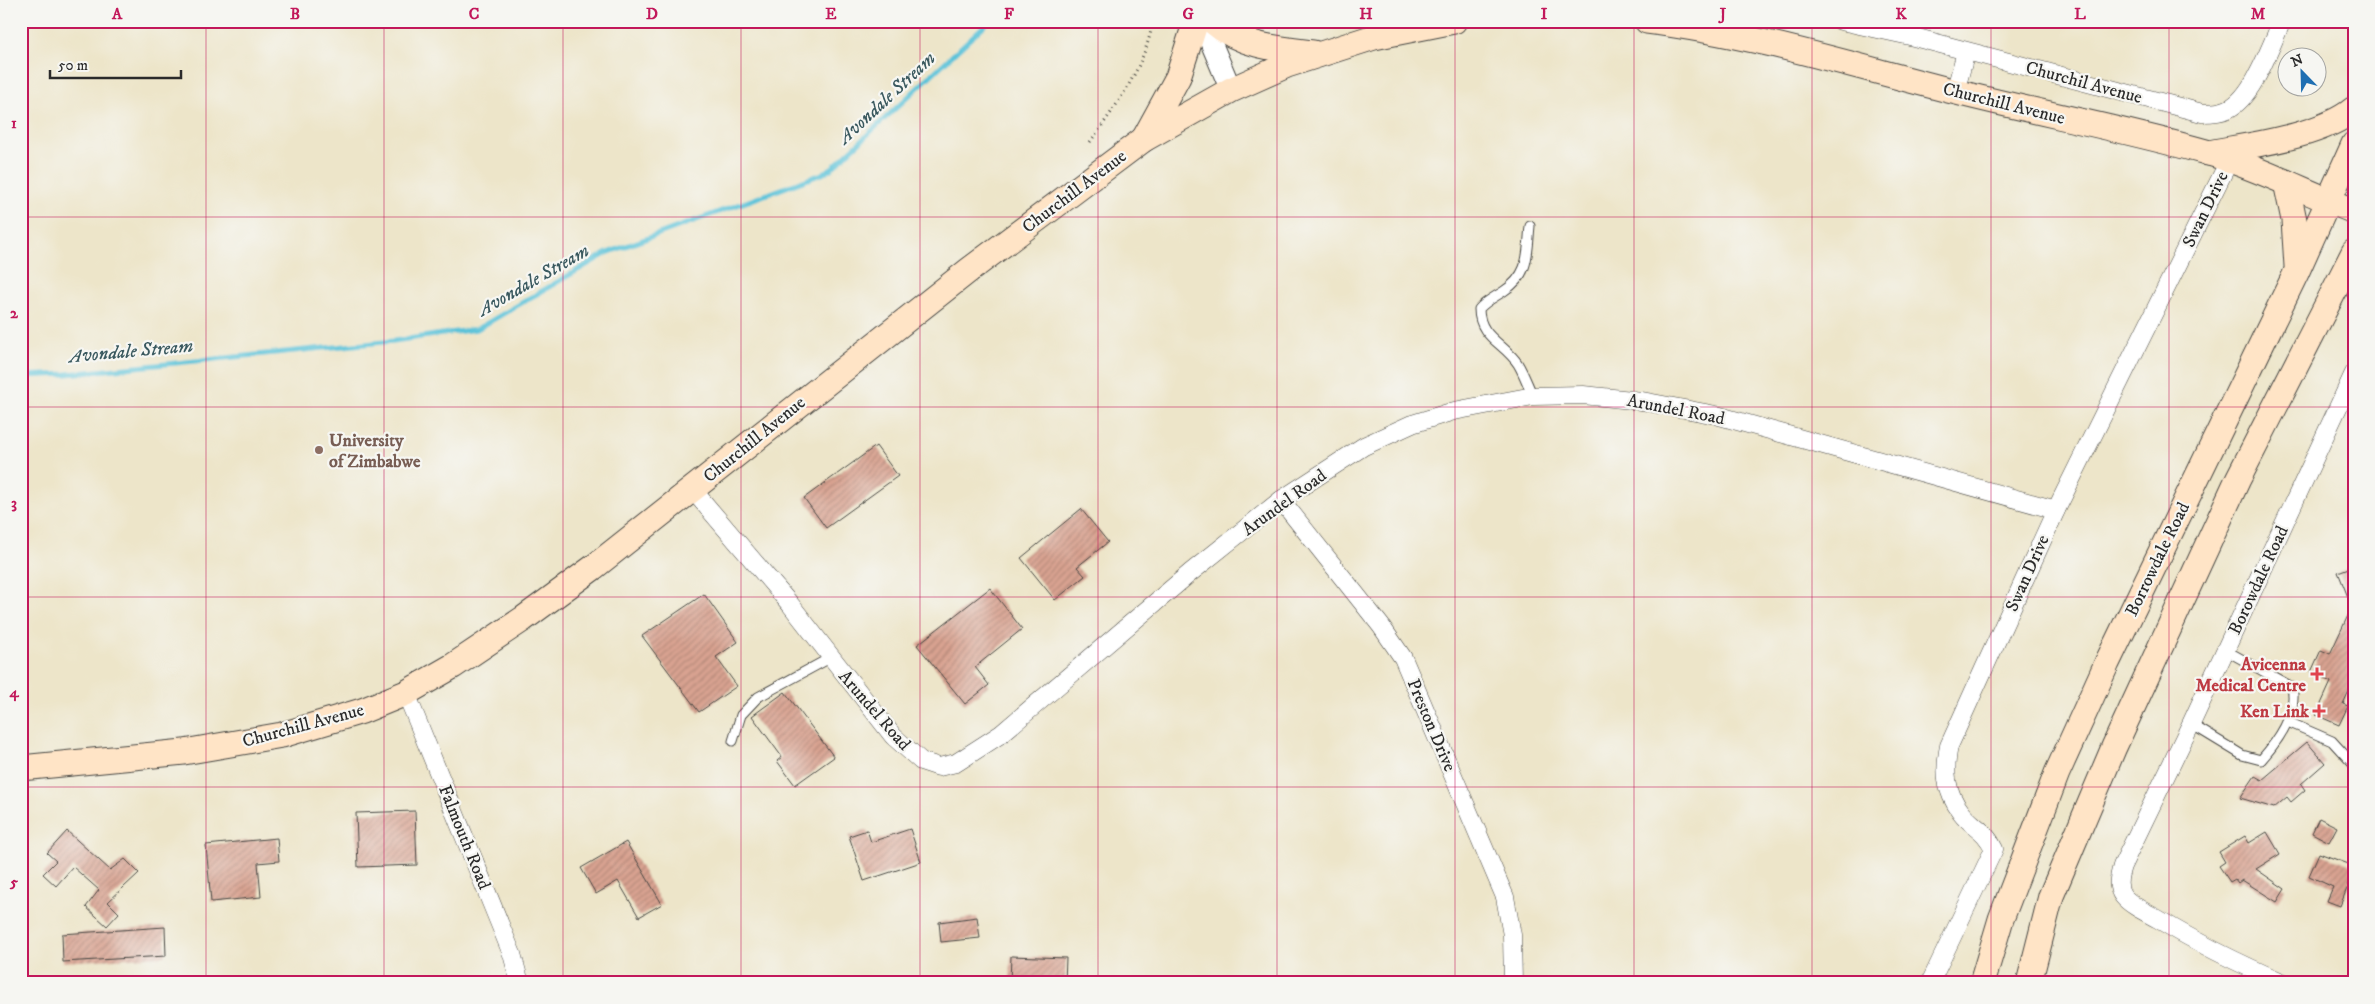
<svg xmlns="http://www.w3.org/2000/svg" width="2375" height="1004" viewBox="0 0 2375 1004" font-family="'IM FELL DW Pica',serif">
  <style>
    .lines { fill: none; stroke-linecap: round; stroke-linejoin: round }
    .stream { stroke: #5cc3d9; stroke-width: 5 }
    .building { fill: url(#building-hatch) }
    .service-casing { stroke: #484743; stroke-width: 11 }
    .minor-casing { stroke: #484743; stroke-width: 19 }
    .tertiary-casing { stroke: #484743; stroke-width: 23 }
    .secondary-casing { stroke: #484743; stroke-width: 27 }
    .path { stroke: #484743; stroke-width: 3; stroke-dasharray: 1 4; stroke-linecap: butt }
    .service { stroke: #fff; stroke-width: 9 }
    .minor { stroke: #fff; stroke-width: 18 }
    .tertiary { stroke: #fff; stroke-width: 21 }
    .secondary { stroke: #ffe4c6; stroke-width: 25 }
    .grid { fill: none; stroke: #c2185b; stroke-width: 1; stroke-opacity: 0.55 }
    .education-dot { fill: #8d6e63; stroke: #f6f6f2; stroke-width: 2 }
    .health-dot { fill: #e0444e; stroke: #f6f6f2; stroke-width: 2 }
    .labels { text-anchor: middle; stroke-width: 4.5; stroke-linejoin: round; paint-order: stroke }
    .street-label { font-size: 18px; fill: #2b2b2b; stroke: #f6f6f2 }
    .education-label { font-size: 18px; font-weight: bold; fill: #785e54; stroke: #f6f6f2; text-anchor: start }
    .health-label { font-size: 18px; font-weight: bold; fill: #be3a42; stroke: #f6f6f2; text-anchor: end }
    .water-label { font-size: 19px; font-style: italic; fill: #3a595f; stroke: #f6f6f2 }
    .neatline { fill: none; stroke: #c2185b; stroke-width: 2 }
    .grid-label { font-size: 16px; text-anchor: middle; font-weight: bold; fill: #c2185b }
  </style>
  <defs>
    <pattern id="building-hatch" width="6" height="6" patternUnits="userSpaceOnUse" patternTransform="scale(1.25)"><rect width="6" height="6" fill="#d9a391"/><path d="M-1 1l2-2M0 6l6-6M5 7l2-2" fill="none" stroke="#b08577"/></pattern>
  </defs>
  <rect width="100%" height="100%" fill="#f6f6f2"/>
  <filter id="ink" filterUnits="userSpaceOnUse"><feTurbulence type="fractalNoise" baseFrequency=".02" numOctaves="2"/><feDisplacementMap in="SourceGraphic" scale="10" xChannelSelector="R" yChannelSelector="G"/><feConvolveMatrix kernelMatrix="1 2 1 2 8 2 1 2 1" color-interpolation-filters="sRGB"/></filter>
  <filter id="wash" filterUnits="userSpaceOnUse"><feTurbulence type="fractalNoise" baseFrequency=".0096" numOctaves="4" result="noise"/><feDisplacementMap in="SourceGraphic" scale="20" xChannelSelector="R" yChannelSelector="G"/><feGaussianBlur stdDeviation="1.12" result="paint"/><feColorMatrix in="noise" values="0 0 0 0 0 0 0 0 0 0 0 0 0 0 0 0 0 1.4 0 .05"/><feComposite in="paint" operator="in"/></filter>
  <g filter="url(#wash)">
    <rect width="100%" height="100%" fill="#ede5c9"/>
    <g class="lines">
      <!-- stream -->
      <polyline class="stream" points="21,376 67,374 394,341 477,329 607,253 822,174 832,168 989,21"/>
    </g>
    <g id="blocks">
      <!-- building -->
      <g class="building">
        <polygon points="876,446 898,476 826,528 804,498"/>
        <polygon points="1081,509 1108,542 1077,567 1085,576 1055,600 1021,558"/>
        <polygon points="2354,566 2354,680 2343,704 2348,706 2339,725 2316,715 2331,682 2311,672 2321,650 2330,654 2352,607 2338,572"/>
        <polygon points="990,588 1022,629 975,667 989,685 965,704 917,645"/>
        <polygon points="704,594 738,642 716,657 737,686 699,712 642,636"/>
        <polygon points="785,692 834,757 795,785 777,761 782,757 752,716"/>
        <polygon points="2307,742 2325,763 2301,784 2305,790 2291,802 2287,797 2274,808 2240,798 2255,776 2262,780"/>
        <polygon points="415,811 417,865 358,867 356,813"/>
        <polygon points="2319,818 2337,827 2329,842 2312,833"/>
        <polygon points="910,829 921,862 864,881 849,836 867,830 871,842"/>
        <polygon points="67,831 110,870 125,859 139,873 108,902 119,913 107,926 86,907 99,890 73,867 56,886 43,874 56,861 47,853"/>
        <polygon points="2267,832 2280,854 2256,869 2285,889 2277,902 2242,880 2238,883 2235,879 2230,882 2219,866 2225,862 2219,852 2245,836 2249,843"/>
        <polygon points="277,838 279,861 258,863 261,897 211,902 206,845"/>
        <polygon points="626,842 662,904 639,917 618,881 596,894 581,868"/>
        <polygon points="2319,853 2354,866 2354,871 2340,906 2327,901 2333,887 2309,876"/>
        <polygon points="977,917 980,938 941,942 939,922"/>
        <polygon points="165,927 166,956 63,962 62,934"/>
        <polygon points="1011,956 1066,958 1065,983 1010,983"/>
      </g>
    </g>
  </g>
  <g filter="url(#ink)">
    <use href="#blocks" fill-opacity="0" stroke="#484743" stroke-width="1"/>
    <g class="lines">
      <defs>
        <g id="service">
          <path d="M1530 226C1527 254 1530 274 1504 291 1495 297 1486 301 1479 309 1479 337 1504 343 1518 364 1524 374 1528 386 1533 396"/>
          <polyline points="2288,722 2332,741 2354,765"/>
          <path d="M2191 724 2242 755 2261 760C2278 741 2298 713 2292 687L2225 650"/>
          <polyline points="733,741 741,715 758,697 830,658"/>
        </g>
        <g id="minor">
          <path d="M1841 21 1910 36 2202 113C2210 113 2220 113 2228 109 2253 98 2271 45 2282 21"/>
          <polyline points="1955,92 1966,52"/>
          <polyline points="692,489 790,604 893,736 921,761 939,767 956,763 1001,734 1190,573 1281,500 1364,446 1412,424 1454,411 1533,396 1583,395 1642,401 1716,415 2056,510"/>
          <polyline points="1281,500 1381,626 1403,658 1505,897 1512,935 1513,983"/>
          <polyline points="406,693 512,954 520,983"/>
          <path d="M1930 983 1994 849C1984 828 1973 828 1961 812 1945 791 1944 771 1949 746L2056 510 2229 161"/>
          <path d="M2284 983C2240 964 2199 944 2158 919 2147 913 2130 905 2123 896 2116 887 2119 876 2122 866L2191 724 2354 373"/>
        </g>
        <polyline id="tertiary" points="1202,21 1231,90"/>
        <g id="secondary">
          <path d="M1212 21C1240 46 1277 49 1313 53"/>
          <path d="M1647 21C1752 34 1854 66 1956 92 2039 113 2124 129 2206 152 2257 167 2305 192 2354 211"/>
          <polyline points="1144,139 1178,77 1196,21"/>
          <path d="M2208 153C2250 145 2320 137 2354 109"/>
          <polyline points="2286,182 2294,220 2297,266"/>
          <polyline points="21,768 184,752 282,735 362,711 406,693 453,666 523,619 594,567 968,271 1144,139 1231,90 1287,65 1374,37 1454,21"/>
          <polyline points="1982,983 2001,919 2057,773 2107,663 2297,271 2354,144"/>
          <polyline points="2029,983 2051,896 2114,747 2238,479 2354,252"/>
        </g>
      </defs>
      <!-- service casing -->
      <use href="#service" class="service-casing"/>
      <!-- minor casing -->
      <use href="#minor" class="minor-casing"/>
      <!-- tertiary casing -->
      <use href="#tertiary" class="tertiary-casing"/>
      <!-- secondary casing -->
      <use href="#secondary" class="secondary-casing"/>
      <!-- path -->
      <path class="path" d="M1090 142C1117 105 1145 67 1153 21"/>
      <!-- service -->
      <use href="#service" class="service"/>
      <!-- minor -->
      <use href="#minor" class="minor"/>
      <!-- tertiary -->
      <use href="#tertiary" class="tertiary"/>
      <!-- secondary -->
      <use href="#secondary" class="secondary"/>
    </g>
  </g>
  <!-- grid -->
  <path class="grid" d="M206 21V983M384 21V983M563 21V983M741 21V983M920 21V983M1098 21V983M1277 21V983M1455 21V983M1634 21V983M1812 21V983M1991 21V983M2169 21V983M21 217H2354M21 407H2354M21 597H2354M21 787H2354"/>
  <!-- markers -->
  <circle class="education-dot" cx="319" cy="450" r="5"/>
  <g class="health-dot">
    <path d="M2314.5 666.5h5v5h5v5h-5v5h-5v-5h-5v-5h5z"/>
    <path d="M2316.5 703.5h5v5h5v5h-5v5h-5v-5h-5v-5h5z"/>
  </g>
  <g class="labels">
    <!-- street labels -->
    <g class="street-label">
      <text transform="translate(2084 82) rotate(15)" y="6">Churchil Avenue</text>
      <text transform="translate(2004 103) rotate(14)" y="6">Churchill Avenue</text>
      <text transform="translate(1074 191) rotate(-37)" y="6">Churchill Avenue</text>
      <text transform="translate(2205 209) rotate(-64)" y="6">Swan Drive</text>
      <text transform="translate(1676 409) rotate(11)" y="6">Arundel Road</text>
      <text transform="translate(754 439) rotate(-39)" y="6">Churchill Avenue</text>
      <text transform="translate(1284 502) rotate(-36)" y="6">Arundel Road</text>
      <text transform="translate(2157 559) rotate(-64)" y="6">Borrowdale Road</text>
      <text transform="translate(2027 573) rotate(-66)" y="6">Swan Drive</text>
      <text transform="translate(2258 580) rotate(-65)" y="6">Borowdale Road</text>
      <text transform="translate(875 710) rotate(49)" y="6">Arundel Road</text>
      <text transform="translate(303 725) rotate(-15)" y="6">Churchill Avenue</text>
      <text transform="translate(1432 725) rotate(67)" y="6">Preston Drive</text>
      <text transform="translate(465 837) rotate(68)" y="6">Falmouth Road</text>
    </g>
    <!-- education labels -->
    <g class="education-label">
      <text x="329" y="446">University<tspan x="329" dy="21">of Zimbabwe</tspan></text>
    </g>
    <!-- health labels -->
    <g class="health-label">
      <text x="2306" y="670">Avicenna<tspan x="2306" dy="21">Medical Centre</tspan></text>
      <text x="2309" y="717">Ken Link</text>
    </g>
    <!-- water labels -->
    <g class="water-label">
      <text transform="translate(886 97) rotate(-43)" y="7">Avondale Stream</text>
      <text transform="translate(533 279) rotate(-30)" y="7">Avondale Stream</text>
      <text transform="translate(131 350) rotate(-5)" y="7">Avondale Stream</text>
    </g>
  </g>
  <!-- margin -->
  <rect width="2375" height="1004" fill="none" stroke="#f6f6f2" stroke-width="55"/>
  <!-- north arrow -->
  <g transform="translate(2302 72) rotate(337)"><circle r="24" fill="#f6f6f2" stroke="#a5a5a2"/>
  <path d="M0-4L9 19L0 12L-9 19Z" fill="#1f6fb2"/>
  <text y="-8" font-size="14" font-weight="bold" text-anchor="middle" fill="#2b2b2b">N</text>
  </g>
  <!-- scale -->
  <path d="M50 70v8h131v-8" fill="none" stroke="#2b2b2b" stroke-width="2.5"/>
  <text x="58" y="70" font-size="15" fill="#2b2b2b" stroke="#f6f6f2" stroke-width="4" paint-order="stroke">50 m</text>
  <rect x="28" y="28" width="2320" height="948" class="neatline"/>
  <g class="grid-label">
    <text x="117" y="19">A</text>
    <text x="295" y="19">B</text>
    <text x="474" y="19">C</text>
    <text x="652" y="19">D</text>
    <text x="831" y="19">E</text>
    <text x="1009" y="19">F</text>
    <text x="1188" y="19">G</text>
    <text x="1366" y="19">H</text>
    <text x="1544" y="19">I</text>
    <text x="1723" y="19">J</text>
    <text x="1901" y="19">K</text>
    <text x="2080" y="19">L</text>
    <text x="2258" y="19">M</text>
    <text x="14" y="128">1</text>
    <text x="14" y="318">2</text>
    <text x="14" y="508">3</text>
    <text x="14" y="697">4</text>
    <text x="14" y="887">5</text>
  </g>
</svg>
